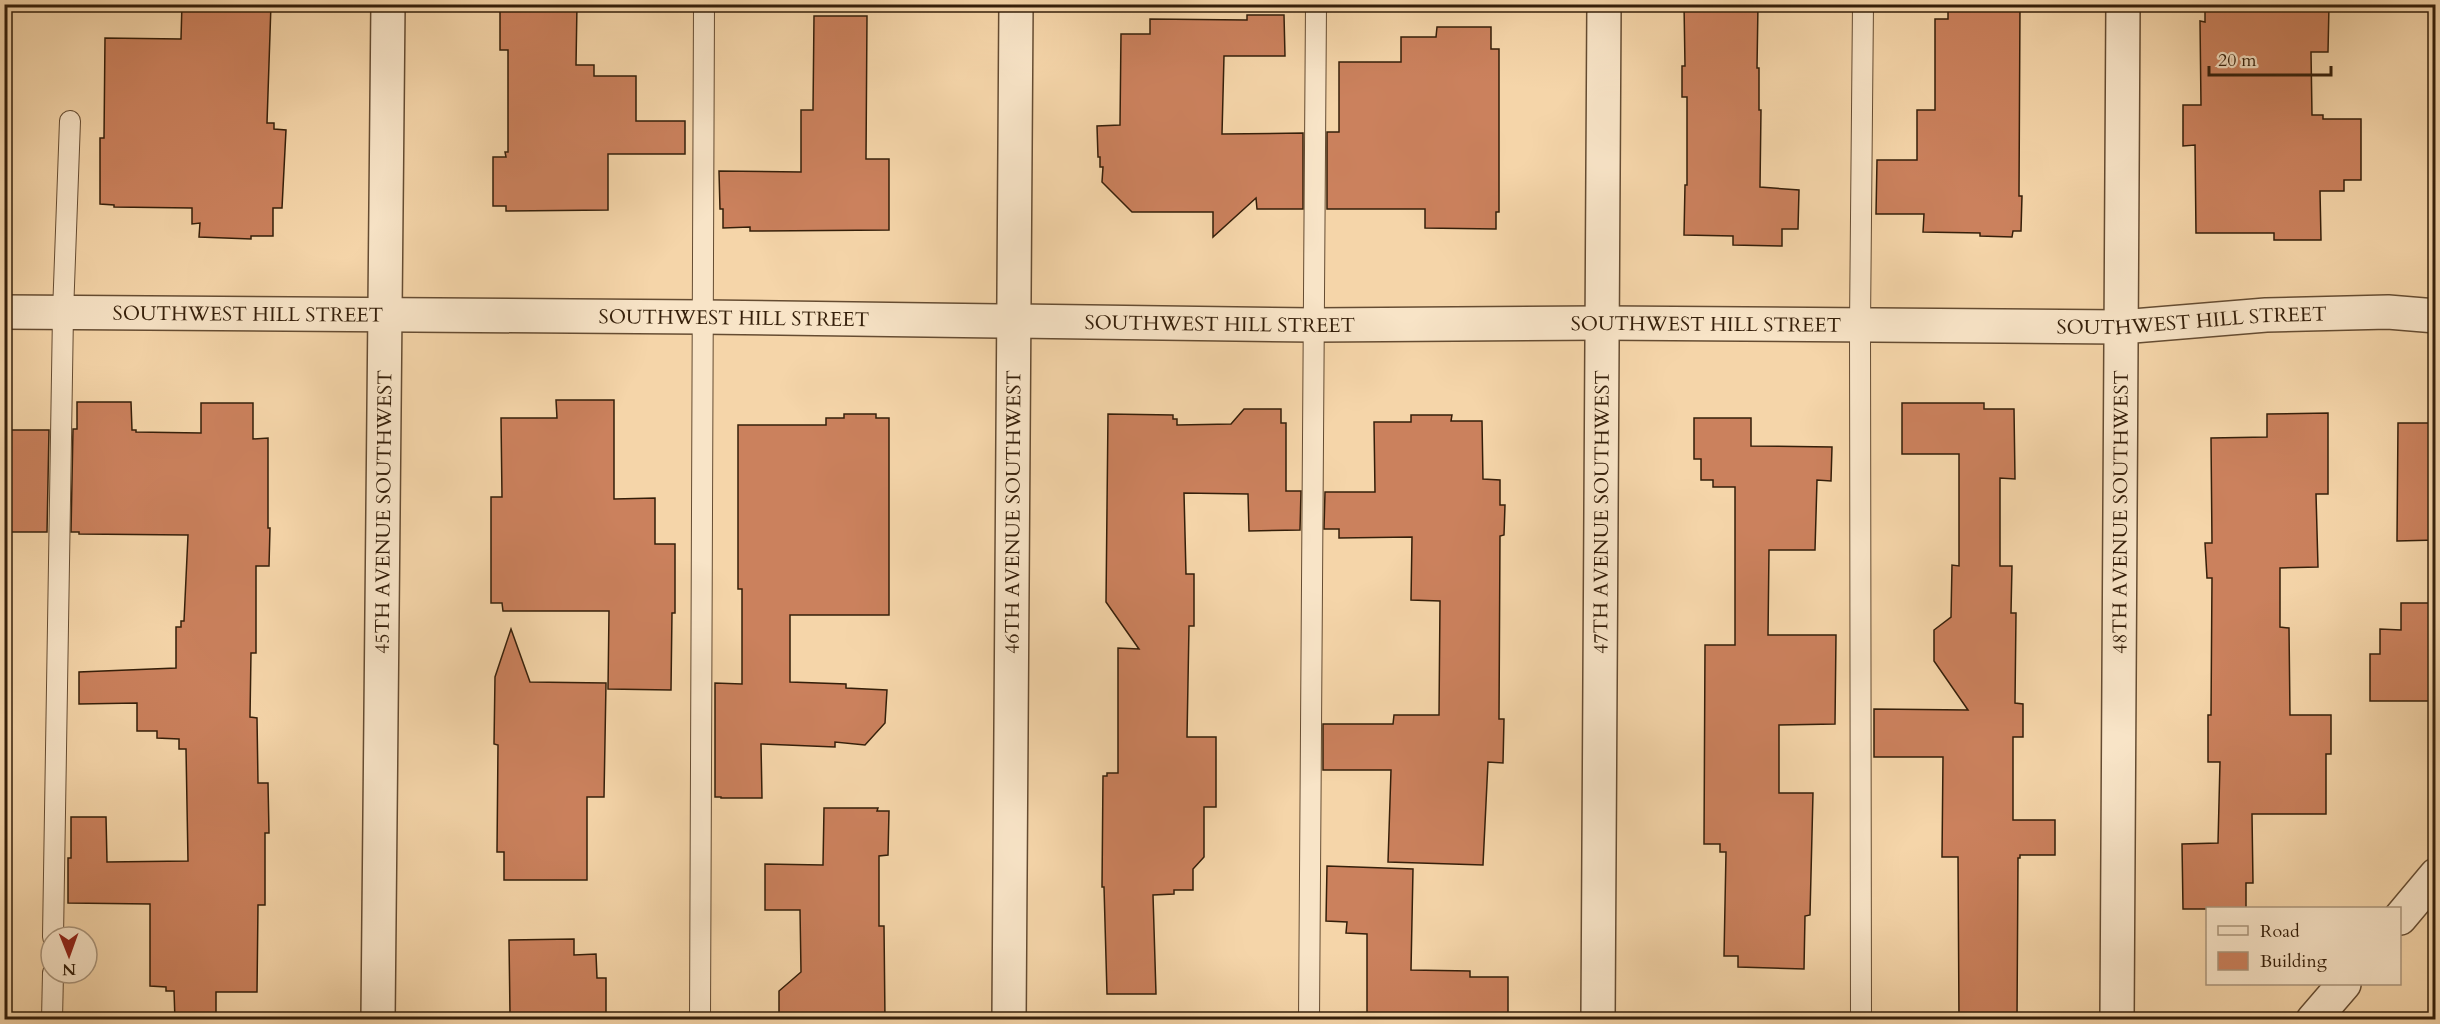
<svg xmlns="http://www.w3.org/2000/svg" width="2440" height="1024" viewBox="0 0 2440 1024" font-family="Cardo,serif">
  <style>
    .building { fill: #cb815d; stroke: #351f0a; stroke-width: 1.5 }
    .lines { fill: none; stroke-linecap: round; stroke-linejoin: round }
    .service-casing { stroke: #654c32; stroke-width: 22 }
    .minor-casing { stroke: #654c32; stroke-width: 36 }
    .service { stroke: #f8e4c7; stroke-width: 20 }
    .minor { stroke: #f8e4c7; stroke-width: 33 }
    .labels { text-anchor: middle; stroke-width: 4.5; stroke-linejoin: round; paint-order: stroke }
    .street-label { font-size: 20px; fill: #351f0a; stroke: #f8e4c7 }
  </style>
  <rect width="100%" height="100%" fill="#f5d5a9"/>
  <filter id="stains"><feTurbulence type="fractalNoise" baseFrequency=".00333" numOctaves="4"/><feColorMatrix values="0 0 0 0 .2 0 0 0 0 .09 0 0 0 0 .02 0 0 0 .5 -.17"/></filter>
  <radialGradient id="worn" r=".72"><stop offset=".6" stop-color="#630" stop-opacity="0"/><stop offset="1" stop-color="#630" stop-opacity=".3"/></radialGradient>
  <!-- building -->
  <g class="building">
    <polygon points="182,4 271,4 267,123 274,123 274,129 286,130 282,208 273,208 273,236 251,236 251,239 199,237 200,223 192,224 192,208 114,207 114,205 100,204 100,138 104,138 105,38 181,39"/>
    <polygon points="500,4 577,4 576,65 594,65 594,76 636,76 636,121 685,121 685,154 608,154 608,210 506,211 506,206 493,206 493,157 506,157 505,152 508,152 508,50 500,50"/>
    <polygon points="1684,4 1758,4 1757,68 1759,68 1759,110 1761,110 1760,187 1799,190 1798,229 1782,229 1782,246 1733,245 1733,236 1684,235 1685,185 1687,185 1687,97 1682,97 1682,66 1685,66"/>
    <polygon points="1948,4 2020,4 2019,196 2022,196 2021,231 2013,231 2012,237 1980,236 1980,233 1923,232 1924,214 1876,214 1877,160 1917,160 1917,110 1935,110 1935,19 1948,19"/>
    <polygon points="2205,5 2329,5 2328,52 2311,52 2312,115 2323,115 2323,119 2361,119 2361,180 2344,180 2344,191 2320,191 2321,240 2274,240 2274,233 2196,233 2195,145 2183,146 2183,105 2201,105 2200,21 2205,22"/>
    <polygon points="1247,15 1284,15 1285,56 1224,56 1222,134 1303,133 1303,209 1257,209 1256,198 1213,237 1213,212 1132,212 1102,182 1103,167 1100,167 1100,157 1098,157 1097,126 1120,125 1121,34 1150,34 1150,19 1247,20"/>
    <polygon points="814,16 867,16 866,159 889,159 889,230 750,231 750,227 723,228 723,209 720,209 719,171 801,172 801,110 813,110"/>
    <polygon points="1437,27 1491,27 1491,49 1499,49 1499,212 1496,212 1496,229 1425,228 1425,209 1327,209 1327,132 1339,132 1339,62 1401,62 1401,37 1436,37"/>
    <polygon points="556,400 614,400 614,499 655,498 655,544 675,544 675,613 672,613 671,690 608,689 609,611 503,611 502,603 491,603 491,497 502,497 501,418 557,418"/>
    <polygon points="77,402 131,402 132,430 136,430 136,432 201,433 201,403 253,403 253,439 268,438 268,528 270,528 269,566 256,566 256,653 251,653 250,717 257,718 258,783 268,783 269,833 265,833 265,905 258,905 257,992 216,992 216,1020 175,1020 174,991 166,991 166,987 150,986 150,904 68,903 68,858 71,858 71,817 106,817 107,862 188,861 186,749 179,749 179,739 157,738 157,731 137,731 137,703 79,704 79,672 176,668 176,627 181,627 181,621 184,621 188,535 79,534 79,532 71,532 73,429 77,429"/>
    <polygon points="1902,403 1984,403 1984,409 2014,409 2015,479 2000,478 2000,566 2012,566 2011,613 2016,613 2015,703 2023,704 2023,737 2013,737 2013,820 2055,820 2055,855 2020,855 2020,858 2018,858 2017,1020 1959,1020 1958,857 1942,857 1943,757 1874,757 1874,709 1968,710 1934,661 1934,630 1951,617 1952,565 1959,566 1959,454 1902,454"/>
    <polygon points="1244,409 1281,409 1281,423 1286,423 1286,491 1301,491 1300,530 1249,531 1248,494 1184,493 1186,574 1194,574 1194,626 1189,626 1187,737 1216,737 1216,807 1204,807 1204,857 1193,869 1193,890 1174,890 1174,894 1153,895 1156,994 1107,994 1104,887 1102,887 1103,776 1107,776 1107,773 1118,773 1118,648 1139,649 1106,602 1108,414 1173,415 1173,419 1177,419 1177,425 1231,424"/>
    <polygon points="2328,413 2328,494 2316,494 2318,567 2280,568 2280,627 2289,628 2290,715 2331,715 2331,754 2326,754 2326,814 2252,814 2253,883 2246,883 2246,909 2183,909 2182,844 2218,843 2220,762 2208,762 2208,715 2211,715 2212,578 2207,578 2205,543 2212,543 2211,438 2267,437 2267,414"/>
    <polygon points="844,414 876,414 876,418 889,418 889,615 790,615 790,682 846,684 846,688 887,690 885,723 865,745 835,742 835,747 761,744 762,798 721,798 721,797 715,797 715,683 742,684 742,589 738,589 738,425 826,425 826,418 844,418"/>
    <polygon points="1411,415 1452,415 1451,421 1482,421 1483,479 1500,480 1500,505 1505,505 1504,535 1500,536 1499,719 1504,719 1503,763 1488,762 1483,865 1388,862 1391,770 1323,770 1323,724 1393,724 1394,715 1439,715 1440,601 1411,600 1412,537 1339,538 1339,529 1324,529 1325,492 1375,492 1374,422 1411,422"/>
    <polygon points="1694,418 1751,418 1751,446 1832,447 1831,481 1817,480 1815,550 1769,550 1768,635 1836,635 1835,724 1779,725 1779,793 1813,793 1810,915 1805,916 1804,969 1738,967 1738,956 1724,956 1726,852 1720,852 1720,844 1704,844 1705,645 1735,645 1735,487 1713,487 1713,480 1701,480 1701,459 1694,459"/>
    <polygon points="2398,423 2436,423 2436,540 2397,541"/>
    <polygon points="4,430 49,430 47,532 4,532"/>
    <polygon points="2401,603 2436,603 2436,701 2370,701 2370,654 2380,654 2380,629 2401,630"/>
    <polygon points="511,629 530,682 606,683 604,797 587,797 587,880 504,880 504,852 497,852 498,745 494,744 495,677"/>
    <polygon points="824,808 878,808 877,811 889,811 888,855 879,856 879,926 884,926 885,1020 779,1020 779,991 801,972 800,910 765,910 765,864 823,865"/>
    <polygon points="1327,866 1413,869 1411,970 1470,971 1470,977 1508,977 1508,1020 1367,1020 1367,934 1346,933 1347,922 1326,921"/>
    <polygon points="574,939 574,955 596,954 597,978 606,978 606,1020 558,1020 557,1016 543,1016 543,1013 510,1014 509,940"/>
  </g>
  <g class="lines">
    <defs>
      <g id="service">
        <polyline points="53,937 63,313 70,121"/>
        <polyline points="52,1020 53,973"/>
        <polyline points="700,1020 704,4"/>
        <polyline points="1309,1020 1316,4"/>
        <polyline points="1861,1020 1860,325 1863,4"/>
      </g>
      <g id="minor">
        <path id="s1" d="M4 312 702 317 1314 325 1602 323 2121 327 2266 315 2388 312 2436 316"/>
        <polyline points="2400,918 2436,875"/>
        <path id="s2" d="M378 1020 388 4"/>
        <path id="s3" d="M1009 1020 1016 4"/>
        <path id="s4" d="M1598 1020 1604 4"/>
        <path id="s5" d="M2117 1020 2123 4"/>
        <polyline points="2313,1020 2344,984"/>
      </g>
    </defs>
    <!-- service casing -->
    <use href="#service" class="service-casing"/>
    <!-- minor casing -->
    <use href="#minor" class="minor-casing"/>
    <!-- service -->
    <use href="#service" class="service"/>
    <!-- minor -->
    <use href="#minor" class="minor"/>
  </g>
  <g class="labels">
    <!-- street labels -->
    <g class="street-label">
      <text dy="7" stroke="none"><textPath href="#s1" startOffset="244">SOUTHWEST HILL STREET</textPath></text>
      <text dy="7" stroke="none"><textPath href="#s1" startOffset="730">SOUTHWEST HILL STREET</textPath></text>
      <text dy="7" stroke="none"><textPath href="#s1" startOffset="2188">SOUTHWEST HILL STREET</textPath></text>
      <text dy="7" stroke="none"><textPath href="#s1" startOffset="1216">SOUTHWEST HILL STREET</textPath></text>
      <text dy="7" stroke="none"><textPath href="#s1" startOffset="1702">SOUTHWEST HILL STREET</textPath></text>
      <text dy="7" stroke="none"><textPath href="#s2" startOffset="508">45TH AVENUE SOUTHWEST</textPath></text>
      <text dy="7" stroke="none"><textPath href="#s3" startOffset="508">46TH AVENUE SOUTHWEST</textPath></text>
      <text dy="7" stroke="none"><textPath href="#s4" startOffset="508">47TH AVENUE SOUTHWEST</textPath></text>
      <text dy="7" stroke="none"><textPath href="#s5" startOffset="508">48TH AVENUE SOUTHWEST</textPath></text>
    </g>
  </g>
  <!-- margin -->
  <rect width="2440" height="1024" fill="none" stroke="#f5d5a9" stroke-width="24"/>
  <rect x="6" y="6" width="2428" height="1012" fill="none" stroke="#351f0a" stroke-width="3"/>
  <rect x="12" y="12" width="2416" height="1000" fill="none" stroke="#351f0a" stroke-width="1.5"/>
  <!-- legend -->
  <rect x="2206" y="907" width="195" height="78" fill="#f8e4c7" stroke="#aa957b" stroke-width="1.5"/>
  <rect x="2218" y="926" width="30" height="9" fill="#f8e4c7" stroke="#aa957b" stroke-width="1.5"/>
  <text x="2260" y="937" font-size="18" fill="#351f0a">Road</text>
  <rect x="2218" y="952" width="30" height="18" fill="#cb815d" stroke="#aa957b" stroke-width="1.5"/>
  <text x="2260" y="967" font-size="18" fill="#351f0a">Building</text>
  <!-- north arrow -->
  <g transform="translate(69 955) rotate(179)"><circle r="28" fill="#f8e4c7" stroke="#aa957b" stroke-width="1.5"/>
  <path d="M0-4.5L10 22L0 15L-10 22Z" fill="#8f2418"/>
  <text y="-9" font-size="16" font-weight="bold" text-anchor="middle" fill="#351f0a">N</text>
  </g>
  <!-- scale -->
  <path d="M2209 66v9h122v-9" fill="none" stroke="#351f0a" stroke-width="3"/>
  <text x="2218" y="66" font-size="18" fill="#351f0a" stroke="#f8e4c7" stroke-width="4.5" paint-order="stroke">20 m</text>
  <rect width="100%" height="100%" filter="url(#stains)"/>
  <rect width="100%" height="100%" fill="url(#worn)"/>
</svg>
